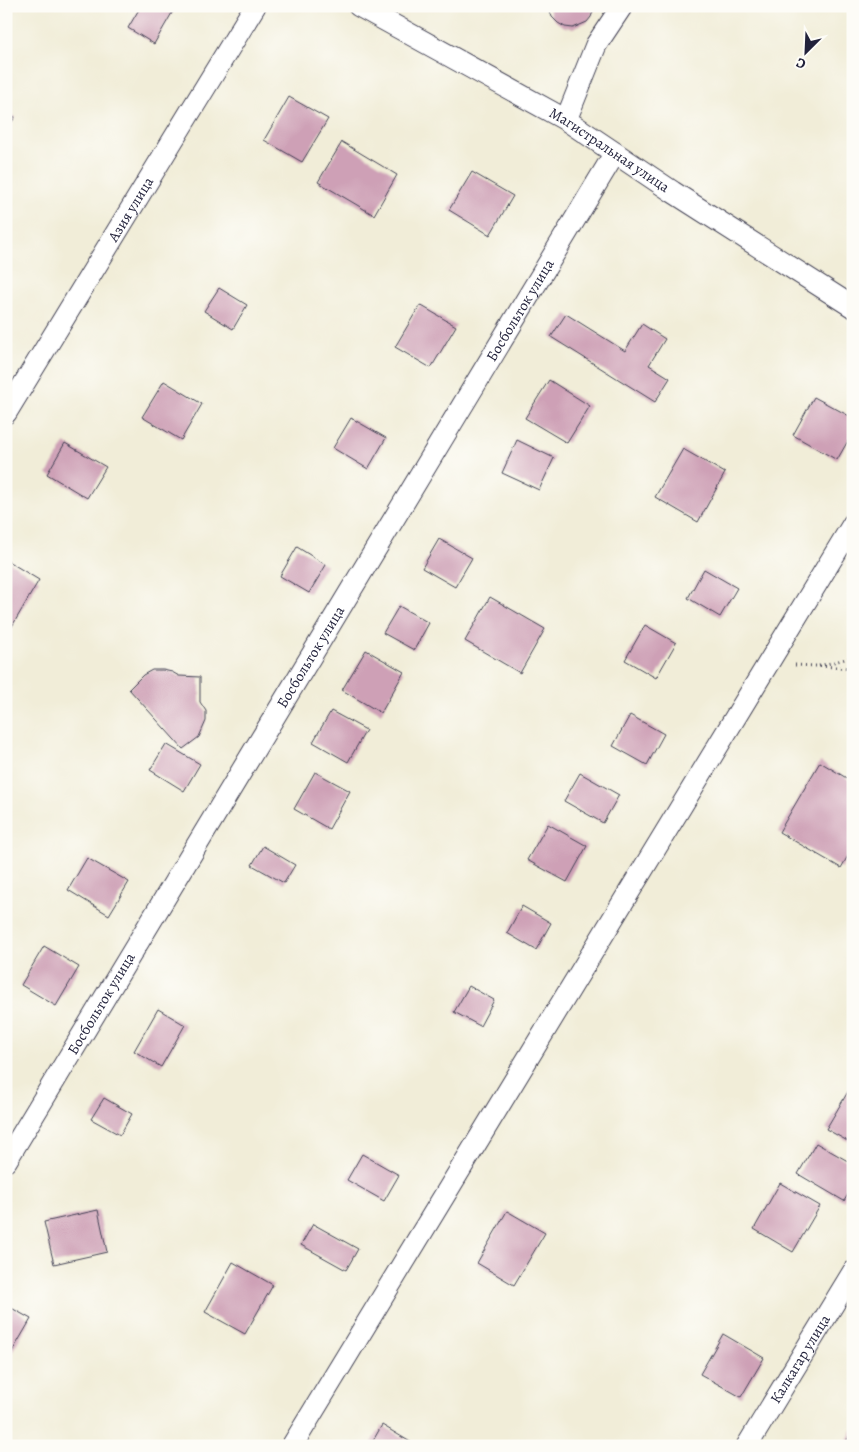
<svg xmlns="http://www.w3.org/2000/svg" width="859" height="1452" viewBox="0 0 859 1452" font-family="Alegreya,serif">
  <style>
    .building { fill: #cea0b6 }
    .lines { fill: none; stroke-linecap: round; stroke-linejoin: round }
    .minor-casing { stroke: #414053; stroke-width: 23 }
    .path { stroke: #414053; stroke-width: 3; stroke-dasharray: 1 4; stroke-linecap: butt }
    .minor { stroke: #fff; stroke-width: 21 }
    .labels { text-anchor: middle; stroke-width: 4; stroke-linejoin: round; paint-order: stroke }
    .street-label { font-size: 15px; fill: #22223b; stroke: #fdfcf7 }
  </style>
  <rect width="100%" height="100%" fill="#fdfcf7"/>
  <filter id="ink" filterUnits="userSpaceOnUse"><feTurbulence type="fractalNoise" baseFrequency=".02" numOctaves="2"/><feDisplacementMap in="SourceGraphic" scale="10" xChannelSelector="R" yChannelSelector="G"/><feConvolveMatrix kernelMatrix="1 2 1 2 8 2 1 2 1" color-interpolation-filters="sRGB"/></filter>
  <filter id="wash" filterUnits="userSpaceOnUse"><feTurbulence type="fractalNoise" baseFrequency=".0096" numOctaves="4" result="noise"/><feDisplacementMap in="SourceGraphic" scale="20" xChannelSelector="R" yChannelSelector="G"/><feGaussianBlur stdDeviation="1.12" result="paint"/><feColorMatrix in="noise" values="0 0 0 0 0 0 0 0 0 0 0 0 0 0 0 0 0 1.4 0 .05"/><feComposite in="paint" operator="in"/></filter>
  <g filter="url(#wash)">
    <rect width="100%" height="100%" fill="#f1edd8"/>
    <g id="blocks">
      <!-- building -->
      <g class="building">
        <polygon points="141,6 176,6 154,44 128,28"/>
        <polygon points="548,6 595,6 591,17 587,22 573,28 565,27 558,23 552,17"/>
        <polygon points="289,97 328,119 302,162 264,140"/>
        <polygon points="6,112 15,117 6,131"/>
        <polygon points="342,142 397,175 374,215 318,182"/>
        <polygon points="472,172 513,196 490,235 449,210"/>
        <polygon points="219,288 247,305 233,329 204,311"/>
        <polygon points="420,305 456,326 431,368 395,347"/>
        <polygon points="566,314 625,351 642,324 665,339 649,365 670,378 655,402 551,337"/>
        <polygon points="549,380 590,406 567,443 525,418"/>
        <polygon points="164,381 202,404 181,440 142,417"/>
        <polygon points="814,397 853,418 853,432 837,460 793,435"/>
        <polygon points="351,418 386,438 368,469 333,448"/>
        <polygon points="517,440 554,458 539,490 502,473"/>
        <polygon points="65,443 106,467 87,498 47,474"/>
        <polygon points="683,449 725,473 698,522 655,497"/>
        <polygon points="439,539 472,558 455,587 422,568"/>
        <polygon points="297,547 326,565 309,593 280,576"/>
        <polygon points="6,560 39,580 11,628 6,625"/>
        <polygon points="704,569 737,588 720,617 688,598"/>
        <polygon points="490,597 545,629 520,673 465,641"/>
        <polygon points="399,606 429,623 414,650 383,633"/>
        <polygon points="645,625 676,643 656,678 625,660"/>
        <polygon points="366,650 404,672 381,713 342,690"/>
        <polygon points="152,670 163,670 172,672 179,676 200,677 200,702 206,711 206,721 199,737 183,749 129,689 143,675"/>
        <polygon points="331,711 366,730 348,762 313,742"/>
        <polygon points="630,715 664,734 647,765 613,746"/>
        <polygon points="166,744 200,764 184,791 150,770"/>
        <polygon points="820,762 853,782 853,847 841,868 779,832"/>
        <polygon points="315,772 350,791 329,829 294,809"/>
        <polygon points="580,773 619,795 603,823 564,801"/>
        <polygon points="548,824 587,846 567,882 527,860"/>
        <polygon points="263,846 295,865 284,883 252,865"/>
        <polygon points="87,858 129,882 109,915 68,890"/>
        <polygon points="522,906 551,923 536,950 507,933"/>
        <polygon points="44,946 79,967 56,1006 21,985"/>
        <polygon points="469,986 494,1000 480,1026 454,1012"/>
        <polygon points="158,1009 185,1025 161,1067 134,1051"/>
        <polygon points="849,1090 853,1093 853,1144 826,1129"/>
        <polygon points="104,1098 132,1114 120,1135 91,1119"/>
        <polygon points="816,1143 853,1164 853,1186 844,1201 798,1174"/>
        <polygon points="362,1154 399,1175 384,1201 347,1180"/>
        <polygon points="780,1183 820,1206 793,1252 754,1229"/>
        <polygon points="98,1210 107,1252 54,1264 44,1222"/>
        <polygon points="507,1211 545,1233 514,1285 477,1263"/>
        <polygon points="313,1224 358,1249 346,1270 301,1245"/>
        <polygon points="233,1262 273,1285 245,1334 205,1312"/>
        <polygon points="6,1305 31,1319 6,1362"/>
        <polygon points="723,1334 764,1358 741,1397 700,1374"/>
        <polygon points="382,1425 417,1446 370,1446"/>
        <polygon points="853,1429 853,1446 844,1446"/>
      </g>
    </g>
  </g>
  <g filter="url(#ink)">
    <use href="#blocks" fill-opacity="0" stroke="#414053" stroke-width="1"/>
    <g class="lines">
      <defs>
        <g id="minor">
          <path id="s1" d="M359 6 566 120 673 192 853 307"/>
          <polyline points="566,120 596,45 622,6"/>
          <path id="s2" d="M6 413 255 6"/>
          <path id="s3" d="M6 1161 615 153"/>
          <polyline points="292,1446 853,524"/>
          <path id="s4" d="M747 1446 853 1272"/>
        </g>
      </defs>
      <!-- minor casing -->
      <use href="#minor" class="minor-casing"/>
      <!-- path -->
      <g class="path">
        <polyline points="795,665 853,668"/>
        <polyline points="819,666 853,657"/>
      </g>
      <!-- minor -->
      <use href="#minor" class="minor"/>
    </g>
  </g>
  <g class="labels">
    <!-- street labels -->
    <g class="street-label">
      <text dy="5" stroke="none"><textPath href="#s1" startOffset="289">Магистральная улица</textPath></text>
      <text dy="5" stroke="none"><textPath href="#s2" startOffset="239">Азия улица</textPath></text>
      <text dy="5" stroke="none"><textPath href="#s3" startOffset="994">Босбольток улица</textPath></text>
      <text dy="5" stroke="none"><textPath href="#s3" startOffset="589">Босбольток улица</textPath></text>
      <text dy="5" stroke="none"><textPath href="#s3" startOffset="184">Босбольток улица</textPath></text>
      <text dy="5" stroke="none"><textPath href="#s4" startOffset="102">Калкагар улица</textPath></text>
    </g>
  </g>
  <!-- margin -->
  <rect width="859" height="1452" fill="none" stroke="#fdfcf7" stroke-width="25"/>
  <!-- north arrow -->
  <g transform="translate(806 52) rotate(204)" stroke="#fdfcf7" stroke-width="4" paint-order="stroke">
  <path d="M0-4L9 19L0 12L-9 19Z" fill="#22223b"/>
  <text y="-8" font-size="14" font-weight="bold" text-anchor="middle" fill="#22223b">С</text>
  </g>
</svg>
